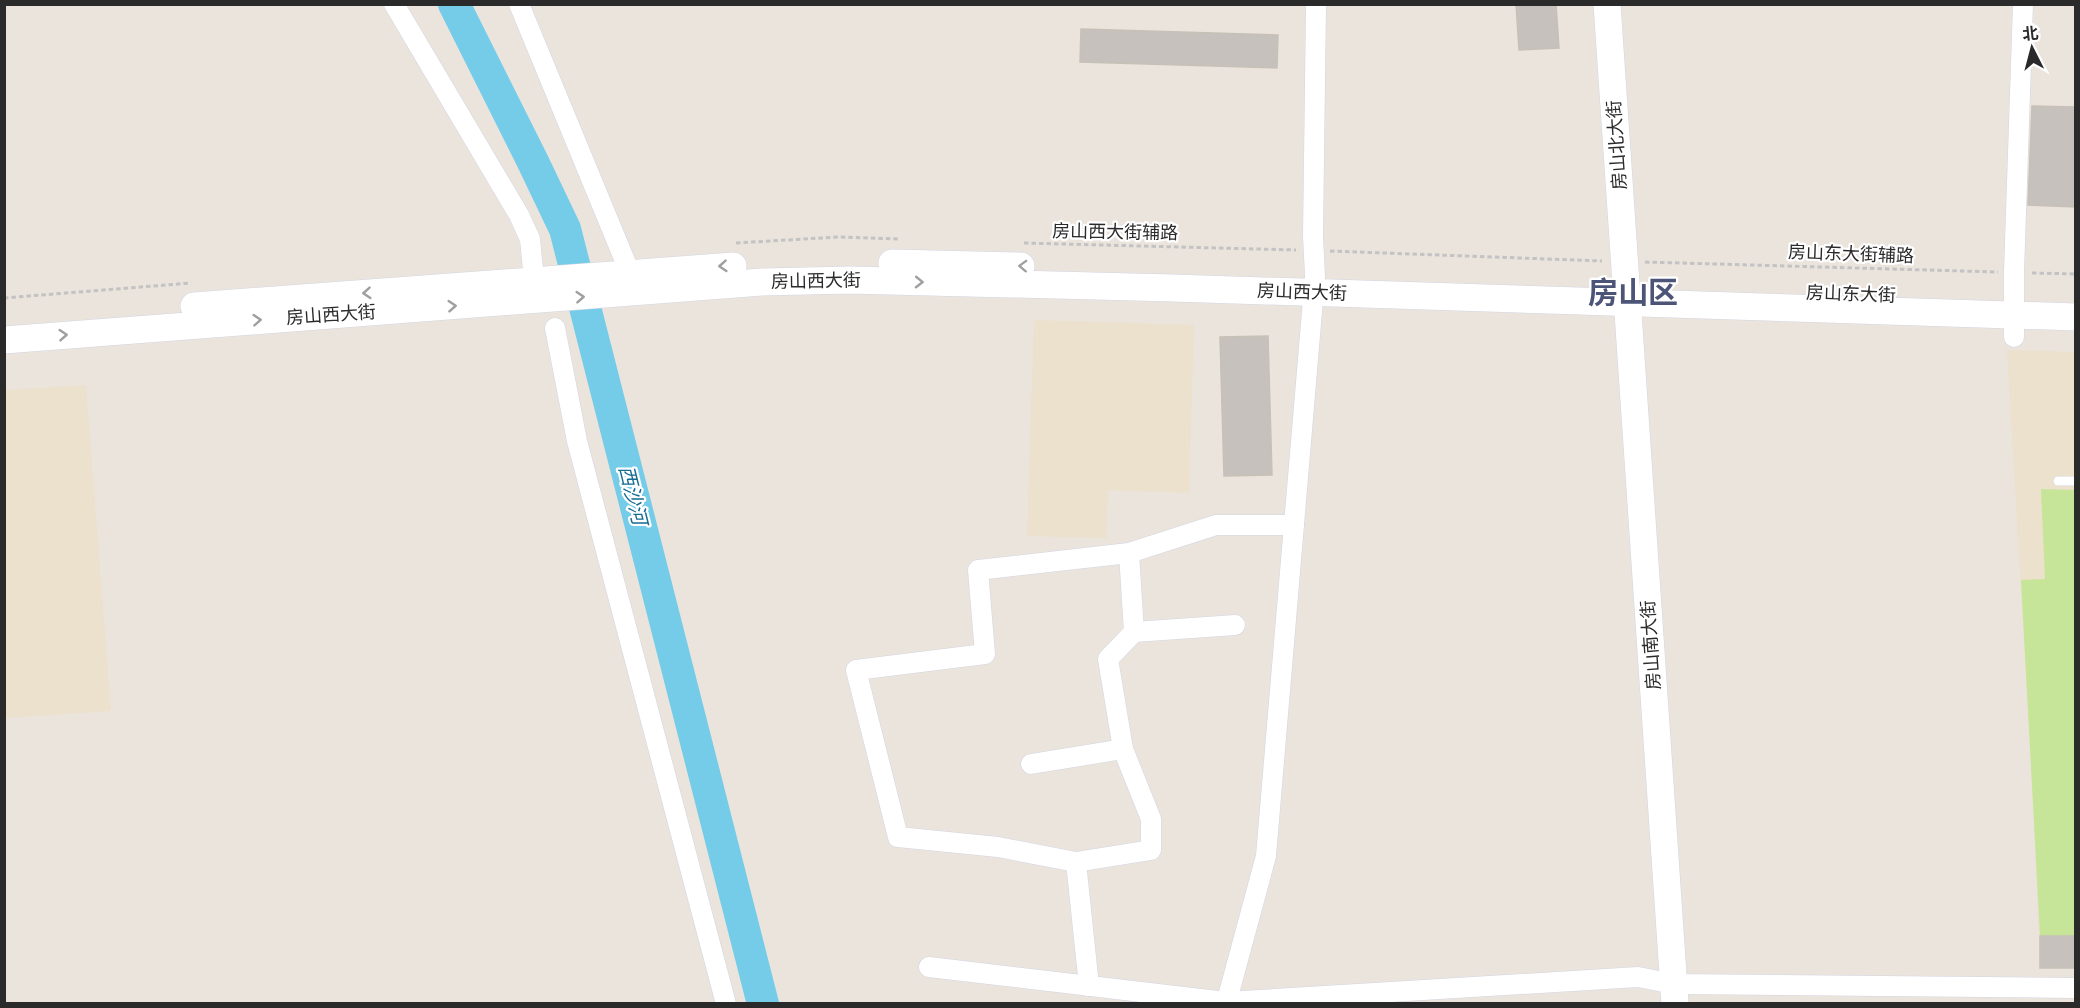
<svg xmlns="http://www.w3.org/2000/svg" width="2080" height="1008" viewBox="0 0 2080 1008" font-family="'PT Sans','Noto Sans SC',sans-serif">
  <style>
    .education { fill: #ece1cc }
    .pitch { fill: #c7e598 }
    .lines { fill: none; stroke-linecap: round; stroke-linejoin: round }
    .river { stroke: #75cce8; stroke-width: 32 }
    .building { fill: #c6c1bc; stroke: #c6c0b6; stroke-width: 1.5 }
    .lane-casing { stroke: #d2d5e2; stroke-width: 10 }
    .street-casing { stroke: #d2d5e2; stroke-width: 21 }
    .secondary-casing { stroke: #d2d5e2; stroke-width: 28 }
    .path { stroke: #c3c3c3; stroke-width: 3; stroke-dasharray: 4.5 3; stroke-linecap: butt }
    .lane { stroke: #fff; stroke-width: 9 }
    .street { stroke: #fff; stroke-width: 20 }
    .secondary { stroke: #fff; stroke-width: 27 }
    .oneway { stroke: #9f9f9f }
    .labels { text-anchor: middle; stroke-width: 4.5; stroke-linejoin: round; paint-order: stroke }
    .street-label { font-size: 18px; fill: #2a2a2a; stroke: #fff }
    .water-label { font-size: 20px; font-style: italic; fill: #156b92; stroke: #fff }
    .town-label { font-size: 30px; font-weight: bold; fill: #4c5578; stroke: #fff }
  </style>
  <rect width="100%" height="100%" fill="#ebe4dc"/>
  <!-- education -->
  <g class="education">
    <polygon points="1034,320 1194,325 1189,493 1108,490 1106,538 1027,536"/>
    <polygon points="2007,350 2075,352 2075,968 2040,968 2034,815"/>
    <polygon points="86,385 111,711 5,718 5,390"/>
  </g>
  <!-- pitch -->
  <polygon class="pitch" points="2041,489 2075,490 2075,936 2040,936 2021,580 2045,579"/>
  <g class="lines">
    <!-- river -->
    <polyline class="river" points="454,4 533,162 565,229 763,1004"/>
  </g>
  <!-- building -->
  <g class="building">
    <polygon points="1516,4 1556,4 1559,48 1519,50"/>
    <polygon points="1081,29 1278,35 1277,68 1080,62"/>
    <polygon points="2032,106 2076,107 2076,207 2028,205"/>
    <polygon points="1268,336 1272,475 1224,476 1220,337"/>
    <rect x="2040" y="936" width="36" height="32"/>
  </g>
  <g class="lines">
    <defs>
      <polyline id="lane" points="2058,481 2076,481"/>
      <g id="street">
        <polyline points="394,4 519,215 530,239 534,280"/>
        <polyline points="519,4 630,273"/>
        <polyline points="555,328 577,441 726,1004"/>
        <polyline points="2014,337 2014,272 2023,4"/>
        <polyline points="1134,632 1235,625"/>
        <polyline points="1031,764 1123,749"/>
        <polyline points="1076,862 1151,850 1151,819 1123,749 1108,659 1134,632 1129,553"/>
        <polyline points="929,967 1226,1002 1638,977 1674,984 2076,988"/>
        <polyline points="1089,986 1076,862 998,847 898,837 856,670 985,654 978,570 1129,553 1216,525 1294,525"/>
        <polyline points="1226,1004 1266,856 1315,276 1313,236 1316,4"/>
      </g>
      <g id="secondary">
        <polyline points="1607,4 1675,1004"/>
        <polyline points="892,263 1021,266"/>
        <polyline points="194,306 733,266"/>
        <polyline points="4,340 762,282 850,280 1173,288 2076,317"/>
      </g>
    </defs>
    <!-- lane casing -->
    <use href="#lane" class="lane-casing"/>
    <!-- street casing -->
    <use href="#street" class="street-casing"/>
    <!-- secondary casing -->
    <use href="#secondary" class="secondary-casing"/>
    <!-- path -->
    <g class="path">
      <polyline points="736,243 838,237 900,239"/>
      <polyline points="1024,243 1296,250"/>
      <polyline points="1330,251 1602,261"/>
      <polyline points="1645,262 1998,272"/>
      <polyline points="2032,273 2076,274"/>
      <polyline points="4,298 191,283"/>
    </g>
    <!-- lane -->
    <use href="#lane" class="lane"/>
    <!-- street -->
    <use href="#street" class="street"/>
    <!-- secondary -->
    <use href="#secondary" class="secondary"/>
  </g>
  <!-- one-way arrows -->
  <defs><path id="oneway-chevron" d="M-2-3.5L2.5 0L-2 3.5" fill="none" stroke-width="1.6" stroke-linecap="round" stroke-linejoin="round" transform="scale(1.5)"/></defs>
  <g class="oneway">
    <use href="#oneway-chevron" transform="translate(723 266) rotate(176)"/>
    <use href="#oneway-chevron" transform="translate(1023 266) rotate(-178)"/>
    <use href="#oneway-chevron" transform="translate(919 282) rotate(1)"/>
    <use href="#oneway-chevron" transform="translate(367 293) rotate(176)"/>
    <use href="#oneway-chevron" transform="translate(580 297) rotate(-4)"/>
    <use href="#oneway-chevron" transform="translate(452 306) rotate(-4)"/>
    <use href="#oneway-chevron" transform="translate(257 320) rotate(-4)"/>
    <use href="#oneway-chevron" transform="translate(63 335) rotate(-4)"/>
  </g>
  <g class="labels">
    <!-- street labels -->
    <g class="street-label">
      <text transform="translate(1617 145) rotate(-94)" y="6">房山北大街</text>
      <text transform="translate(1115 232) rotate(1)" y="6">房山西大街辅路</text>
      <text transform="translate(1851 254) rotate(2)" y="6">房山东大街辅路</text>
      <text transform="translate(816 281) rotate(-1)" y="6">房山西大街</text>
      <text transform="translate(1302 292) rotate(2)" y="6">房山西大街</text>
      <text transform="translate(1851 294) rotate(2)" y="6">房山东大街</text>
      <text transform="translate(331 315) rotate(-4)" y="6">房山西大街</text>
      <text transform="translate(1651 645) rotate(-94)" y="6">房山南大街</text>
    </g>
    <!-- water labels -->
    <g class="water-label">
      <text transform="translate(633 495) rotate(76)" y="7">西沙河</text>
    </g>
    <!-- town labels -->
    <g class="town-label">
      <text x="1633" y="303">房山区</text>
    </g>
  </g>
  <!-- border -->
  <rect width="2080" height="1008" fill="none" stroke="#2a2a2a" stroke-width="12"/>
  <!-- north arrow -->
  <g transform="translate(2032 48) rotate(354)" stroke="#ffffff" stroke-width="4.5" paint-order="stroke">
  <path d="M0-4.5L10 22L0 15L-10 22Z" fill="#2a2a2a"/>
  <text y="-9" font-size="16" font-weight="bold" text-anchor="middle" fill="#2a2a2a">北</text>
  </g>
</svg>
